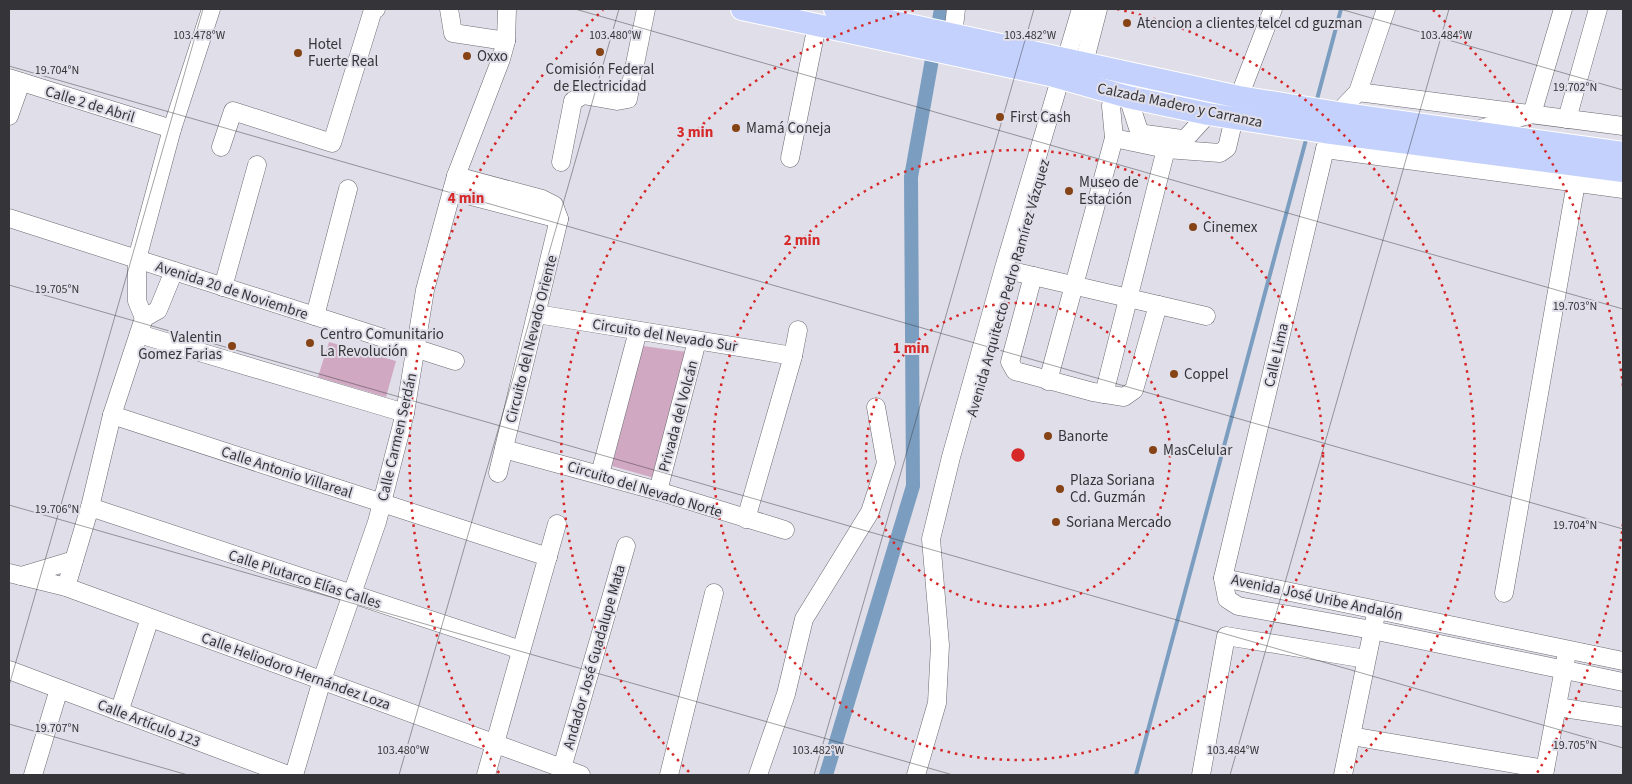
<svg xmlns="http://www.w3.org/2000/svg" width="1632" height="784" viewBox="0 0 1632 784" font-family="'Source Sans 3',sans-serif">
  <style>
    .green { fill: #d1a8c2 }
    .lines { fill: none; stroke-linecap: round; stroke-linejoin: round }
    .stream { stroke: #7b9ec0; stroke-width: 4 }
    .canal { stroke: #7b9ec0; stroke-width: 14 }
    .minor-casing { stroke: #6b6972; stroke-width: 19 }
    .major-casing { stroke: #fff; stroke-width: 24 }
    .minor { stroke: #fff; stroke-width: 18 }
    .major { stroke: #c4d1fd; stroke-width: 22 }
    .ticks { fill: none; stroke: #353539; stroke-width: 1; stroke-opacity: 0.45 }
    .ring { fill: none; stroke: #d62828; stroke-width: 2.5; stroke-dasharray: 2.5 5 }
    .poi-dot { fill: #864316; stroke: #e0dee8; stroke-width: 2 }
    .labels { text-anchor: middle; stroke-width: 4; stroke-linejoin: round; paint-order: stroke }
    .poi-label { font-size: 15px; fill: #353539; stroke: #e0dee8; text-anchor: start }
    .street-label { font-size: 15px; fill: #353539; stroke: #e0dee8 }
    .ticks-label { font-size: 12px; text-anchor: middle; fill: #353539; stroke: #e0dee8; stroke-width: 4; stroke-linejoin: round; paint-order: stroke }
    .centre { fill: #d62828; stroke: #e0dee8; stroke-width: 2.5 }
    .ring-label { font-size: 15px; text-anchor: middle; font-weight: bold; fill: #d62828; stroke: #e0dee8; stroke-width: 4; stroke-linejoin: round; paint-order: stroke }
  </style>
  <rect width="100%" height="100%" fill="#e0dee8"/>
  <!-- green -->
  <g class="green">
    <polygon points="329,342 396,361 386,397 318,377"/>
    <polygon points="643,346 687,352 654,478 612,466"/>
  </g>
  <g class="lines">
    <!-- stream -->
    <g class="stream">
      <polyline points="1316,103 1341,9"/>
      <polyline points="1136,775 1307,136"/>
    </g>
    <!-- canal -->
    <polyline class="canal" points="826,775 913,486 911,177 941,9"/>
    <defs>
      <g id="minor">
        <polyline points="449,9 453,33 506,41"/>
        <polyline points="953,36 956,9"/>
        <polyline points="1075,73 1084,63 1098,9"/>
        <polyline points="9,78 172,129"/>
        <polyline points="1358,92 1386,9"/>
        <polyline points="1128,97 1139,131 1145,134 1182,139 1187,137 1208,114"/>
        <polyline points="9,116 21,82"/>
        <polyline points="1567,119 1598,9"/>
        <polyline points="1623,126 1358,92 1338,113 1325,149 1223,578 1227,599 1238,606 1372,630 1623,682"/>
        <polyline points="1477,130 1532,114 1563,9"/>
        <polyline points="1114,138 1166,149 1220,153 1227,148 1239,97 1273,9"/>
        <polyline points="221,147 233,111 332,143 373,10 376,9"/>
        <polyline points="1325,149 1623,189"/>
        <polyline points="790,158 817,25"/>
        <polyline points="561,162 573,101 583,95 617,101 628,99 646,9"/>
        <polyline points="456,176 542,199 554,205 559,219 498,473"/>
        <polyline points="452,191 559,219"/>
        <polyline points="9,218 455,361"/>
        <polyline points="1012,271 1206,316"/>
        <polyline points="1033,276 1010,362 1015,371 1093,392 1124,397 1134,390 1158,305"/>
        <polyline points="223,287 257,165"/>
        <polyline points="537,314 793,356"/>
        <polyline points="315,316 348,189"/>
        <polyline points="144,318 158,310 174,271"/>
        <polyline points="139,334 405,413"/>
        <polyline points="1048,381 1114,138 1111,106 1115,80"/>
        <polyline points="1104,394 1166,149"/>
        <polyline points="112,415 548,557"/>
        <polyline points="504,449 658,491 785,530"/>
        <polyline points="600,474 638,331"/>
        <polyline points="658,491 697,341"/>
        <polyline points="90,507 521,650"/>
        <polyline points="746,519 793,356 798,330"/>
        <polyline points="9,573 66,587 581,775"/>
        <polyline points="21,576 74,560"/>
        <polyline points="1223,578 1623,661"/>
        <polyline points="66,587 90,507 112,415 144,318 137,301 137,259 172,129 211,9"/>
        <polyline points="1504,593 1576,183"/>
        <polyline points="9,670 288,775"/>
        <polyline points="1557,707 1623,717"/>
        <polyline points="119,712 150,618"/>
        <polyline points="1351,736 1545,769"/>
        <polyline points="562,768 626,546"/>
        <polyline points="33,775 59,689"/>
        <polyline points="294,775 322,680 377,522 405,413 425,290 456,176 501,59 506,41 507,9"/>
        <polyline points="486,775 557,524"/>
        <polyline points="669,775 714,593"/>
        <polyline points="758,775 786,694 804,619 870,512 886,463 876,407"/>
        <polyline points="916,775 937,703 940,645 931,539 951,457 1004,268 1081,9"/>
        <polyline points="1201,775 1226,636 1366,659"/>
        <polyline points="1343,775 1375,619"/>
        <polyline points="1544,775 1566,658"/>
      </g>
      <g id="major">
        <polyline points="742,9 1050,75 1128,97 1208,114 1324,132 1623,171"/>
        <polyline points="835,9 1239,97 1338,113 1623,153"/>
      </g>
    </defs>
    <!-- minor casing -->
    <use href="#minor" class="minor-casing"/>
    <!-- major casing -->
    <use href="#major" class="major-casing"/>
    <!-- minor -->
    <use href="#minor" class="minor"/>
    <!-- major -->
    <use href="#major" class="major"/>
  </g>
  <!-- ticks -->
  <path class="ticks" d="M575 9 1623 309M1340 9 1623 90M9 66 1623 529M9 285 1623 748M9 505 953 775M9 686 203 9M9 724 188 775M399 775 619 9M814 775 1034 9M1230 775 1449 9"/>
  <!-- distance rings -->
  <g class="ring">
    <circle cx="1018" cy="455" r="152"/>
    <circle cx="1018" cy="455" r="305"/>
    <path d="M689 772A457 457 0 0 1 919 9M1117 9A457 457 0 0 1 1347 772"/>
    <path d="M1623 524A609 609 0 0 1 1537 773M499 773A609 609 0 0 1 603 10M1433 10A609 609 0 0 1 1623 386"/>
  </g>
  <!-- markers -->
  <g class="poi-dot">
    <circle cx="1127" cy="23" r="5"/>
    <circle cx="600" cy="52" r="5"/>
    <circle cx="298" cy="53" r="5"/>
    <circle cx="467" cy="56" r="5"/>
    <circle cx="1000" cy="117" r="5"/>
    <circle cx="736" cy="128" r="5"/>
    <circle cx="1069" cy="191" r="5"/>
    <circle cx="1193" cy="227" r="5"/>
    <circle cx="310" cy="343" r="5"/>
    <circle cx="232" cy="346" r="5"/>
    <circle cx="1174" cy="374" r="5"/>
    <circle cx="1048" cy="436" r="5"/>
    <circle cx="1153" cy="450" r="5"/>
    <circle cx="1060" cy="489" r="5"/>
    <circle cx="1056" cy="522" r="5"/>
  </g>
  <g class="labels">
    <!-- poi labels -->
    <g class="poi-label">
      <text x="1137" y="28">Atencion a clientes telcel cd guzman</text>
      <text x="308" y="49">Hotel<tspan x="308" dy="17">Fuerte Real</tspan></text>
      <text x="477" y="61">Oxxo</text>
      <text x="600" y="74" text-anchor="middle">Comisión Federal<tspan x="600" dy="17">de Electricidad</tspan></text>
      <text x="1010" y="122">First Cash</text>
      <text x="746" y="133">Mamá Coneja</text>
      <text x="1079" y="187">Museo de<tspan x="1079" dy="17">Estación</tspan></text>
      <text x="1203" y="232">Cinemex</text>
      <text x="320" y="339">Centro Comunitario<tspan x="320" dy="17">La Revolución</tspan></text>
      <text x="222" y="342" text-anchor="end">Valentin<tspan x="222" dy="17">Gomez Farias</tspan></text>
      <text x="1184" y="379">Coppel</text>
      <text x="1058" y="441">Banorte</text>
      <text x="1163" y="455">MasCelular</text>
      <text x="1070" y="485">Plaza Soriana<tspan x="1070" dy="17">Cd. Guzmán</tspan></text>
      <text x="1066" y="527">Soriana Mercado</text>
    </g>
    <!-- street labels -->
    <g class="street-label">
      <text transform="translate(90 104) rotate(17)" y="5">Calle 2 de Abril</text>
      <text transform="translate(1180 105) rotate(12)" y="5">Calzada Madero y Carranza</text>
      <text transform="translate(1008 288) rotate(-74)" y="5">Avenida Arquitecto Pedro Ramírez Vázquez</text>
      <text transform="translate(232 290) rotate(18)" y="5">Avenida 20 de Noviembre</text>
      <text transform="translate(665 335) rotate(9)" y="5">Circuito del Nevado Sur</text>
      <text transform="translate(531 339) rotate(-76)" y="5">Circuito del Nevado Oriente</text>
      <text transform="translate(1276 355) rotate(-77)" y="5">Calle Lima</text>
      <text transform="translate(678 416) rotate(-75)" y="5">Privada del Volcán</text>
      <text transform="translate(397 437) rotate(-77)" y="5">Calle Carmen Serdán</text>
      <text transform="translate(287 472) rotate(18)" y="5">Calle Antonio Villareal</text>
      <text transform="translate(645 489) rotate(17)" y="5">Circuito del Nevado Norte</text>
      <text transform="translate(305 579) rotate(18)" y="5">Calle Plutarco Elías Calles</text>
      <text transform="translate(1317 597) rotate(12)" y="5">Avenida José Uribe Andalón</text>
      <text transform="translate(594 657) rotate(-74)" y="5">Andador José Guadalupe Mata</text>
      <text transform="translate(296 671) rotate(20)" y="5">Calle Heliodoro Hernández Loza</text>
      <text transform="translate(149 723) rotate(21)" y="5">Calle Artículo 123</text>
    </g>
  </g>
  <g class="ticks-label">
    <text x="199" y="39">103.478°W</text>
    <text x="615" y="39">103.480°W</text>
    <text x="1030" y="39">103.482°W</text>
    <text x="1446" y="39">103.484°W</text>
    <text x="57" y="74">19.704°N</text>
    <text x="1575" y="91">19.702°N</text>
    <text x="57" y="293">19.705°N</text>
    <text x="1575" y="310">19.703°N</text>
    <text x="57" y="513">19.706°N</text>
    <text x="1575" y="529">19.704°N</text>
    <text x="57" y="732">19.707°N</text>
    <text x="1575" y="749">19.705°N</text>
    <text x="403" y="754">103.480°W</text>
    <text x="818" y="754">103.482°W</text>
    <text x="1233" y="754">103.484°W</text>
  </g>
  <circle cx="1018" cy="455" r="8" class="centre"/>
  <g class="ring-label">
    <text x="695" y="137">3 min</text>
    <text x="466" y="203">4 min</text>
    <text x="802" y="245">2 min</text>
    <text x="911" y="353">1 min</text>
  </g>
  <!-- border -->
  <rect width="1632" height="784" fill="none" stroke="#353539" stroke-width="20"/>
</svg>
